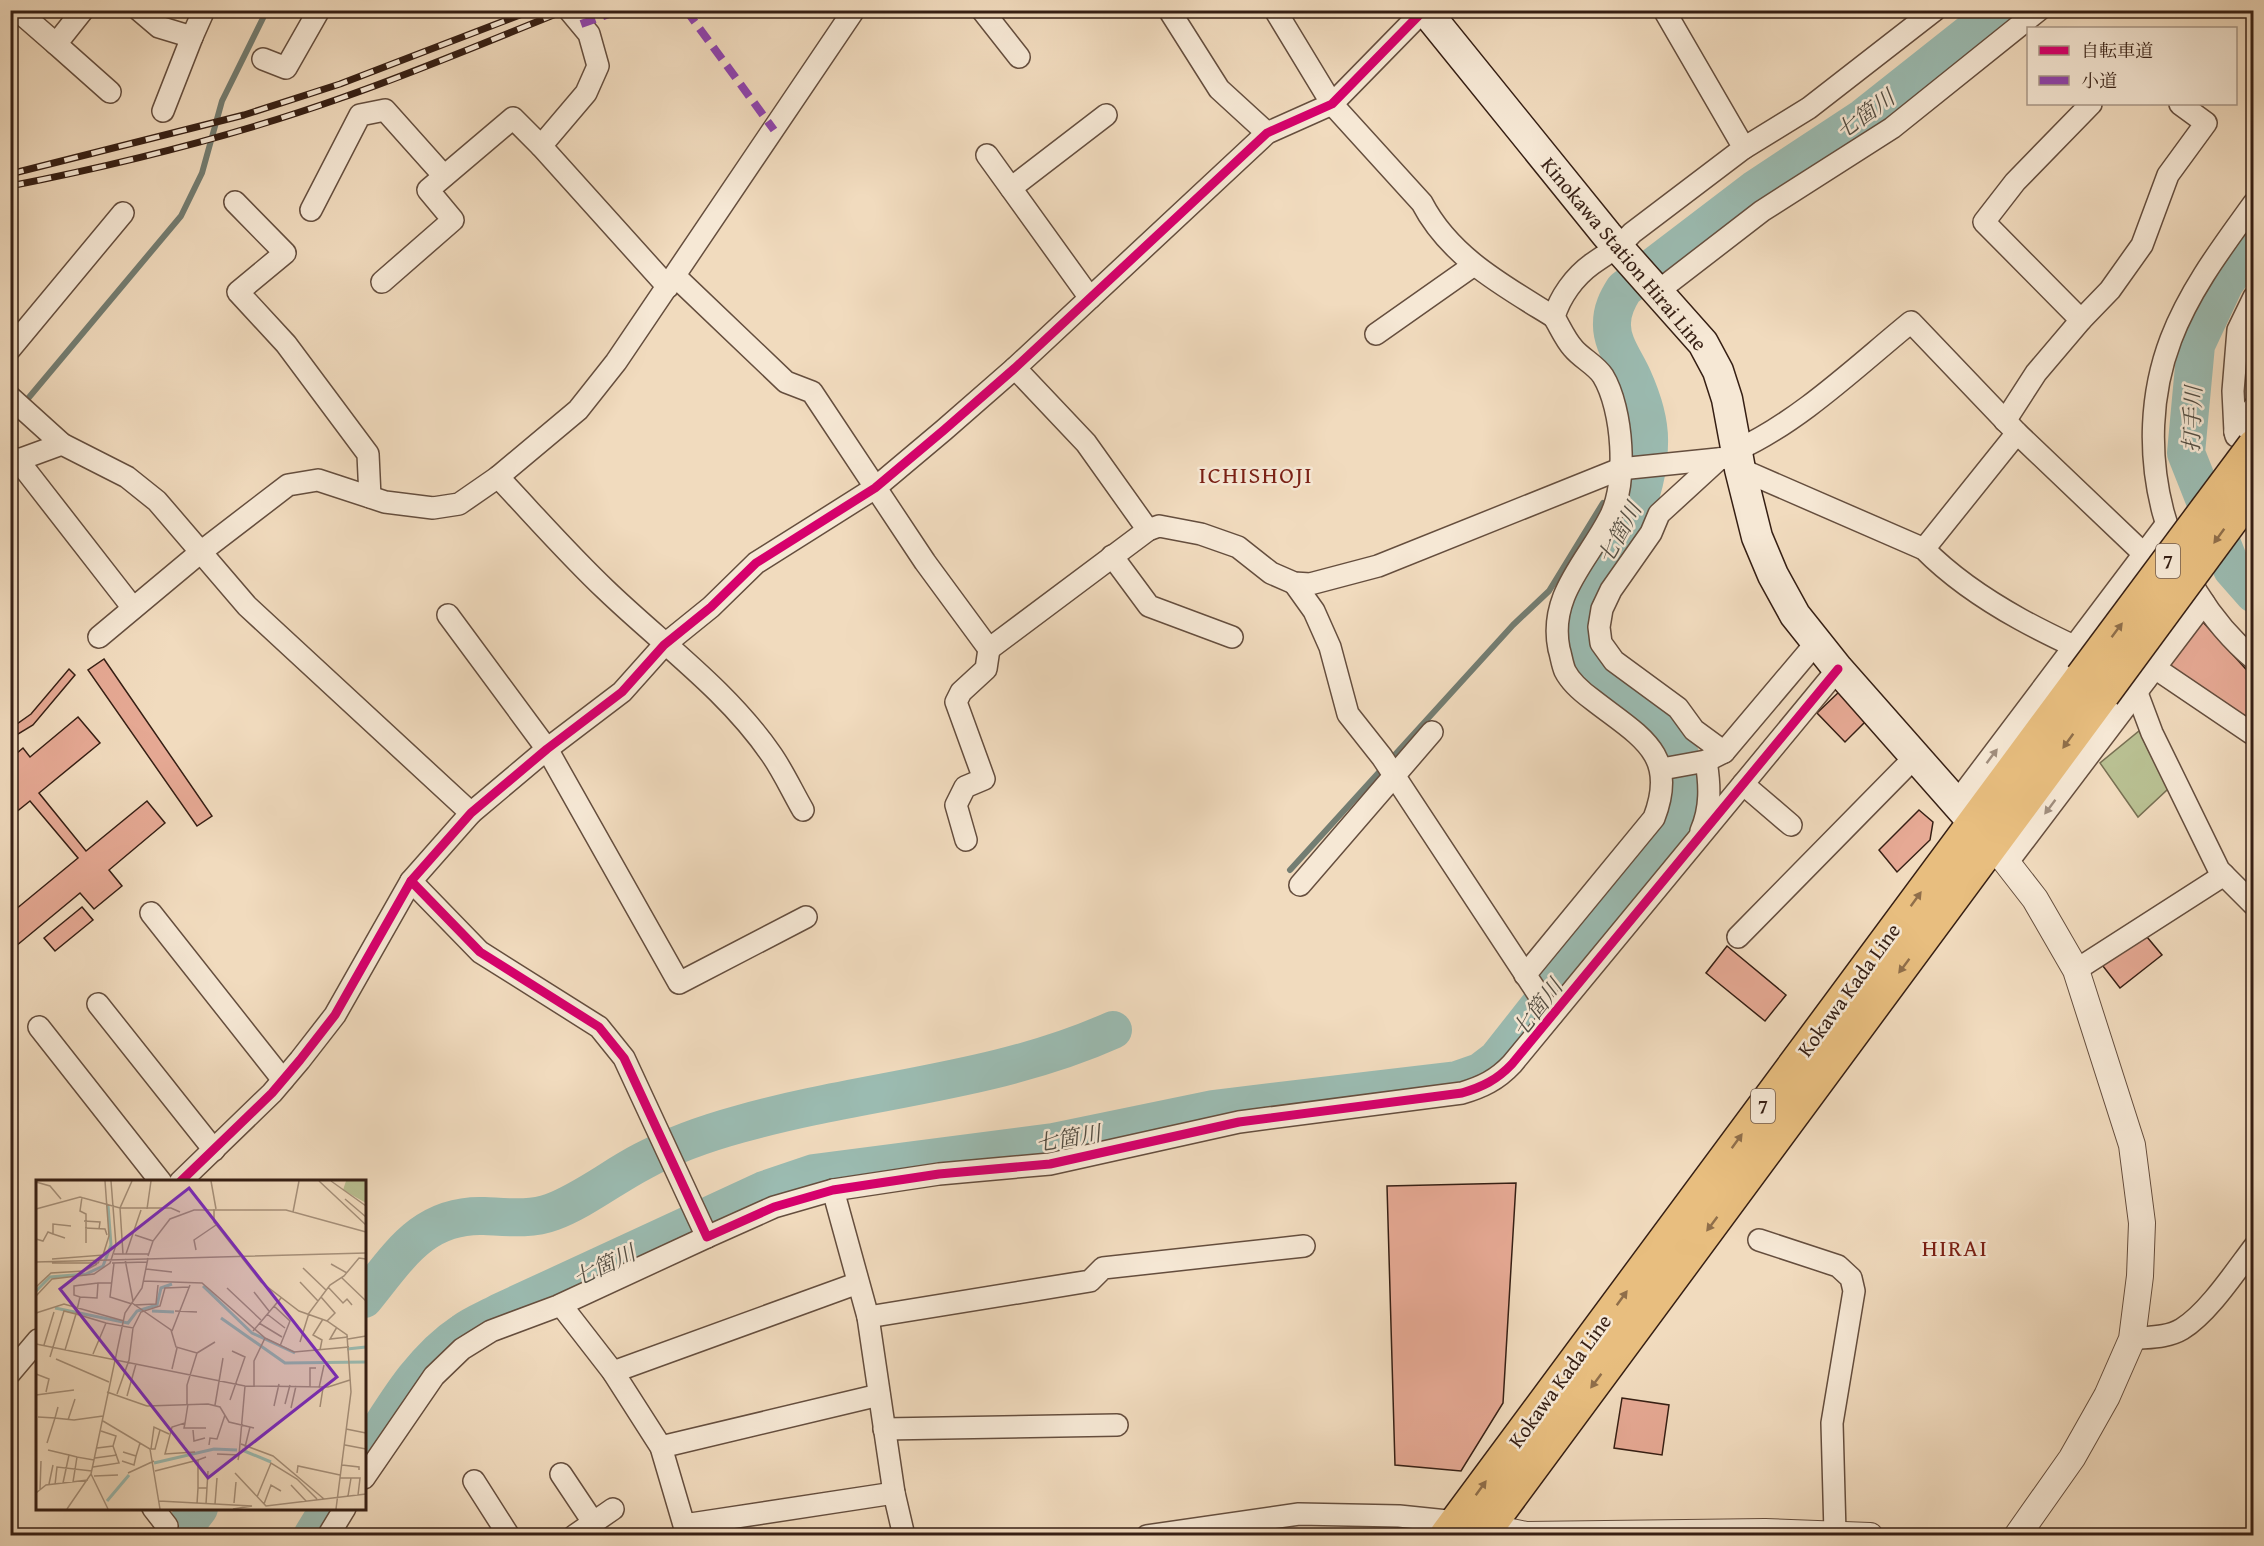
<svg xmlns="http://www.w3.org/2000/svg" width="2264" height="1546" viewBox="0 0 2264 1546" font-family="'Gentium Book Plus','Noto Serif JP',serif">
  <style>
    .green { fill: #b9c092; stroke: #787053; stroke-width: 1.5 }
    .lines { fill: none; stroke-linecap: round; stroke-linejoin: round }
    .stream { stroke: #737d72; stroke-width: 6 }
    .river { stroke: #9bbbb1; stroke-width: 38 }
    .building { fill: #e6a994; stroke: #361f14; stroke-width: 1.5 }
    .minor-casing { stroke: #654e3e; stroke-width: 24 }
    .tertiary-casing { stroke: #654e3e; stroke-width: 28 }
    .secondary-casing { stroke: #361f14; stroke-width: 33 }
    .primary-casing { stroke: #361f14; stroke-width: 36 }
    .minor { stroke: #f6e8d5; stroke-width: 21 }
    .tertiary { stroke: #f6e8d5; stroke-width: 26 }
    .secondary { stroke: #f6e8d5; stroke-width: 30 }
    .primary { stroke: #e8be7f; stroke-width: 33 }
    .rail-casing { stroke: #361f14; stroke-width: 7 }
    .rail { stroke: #f6e8d5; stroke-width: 4.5; stroke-dasharray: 14; stroke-linecap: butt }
    .primary-bridge-casing { stroke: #361f14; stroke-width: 36; stroke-linecap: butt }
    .primary-bridge { stroke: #e8be7f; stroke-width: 33 }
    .quiet { stroke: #8e44ad; stroke-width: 8; stroke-dasharray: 15 8; stroke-linecap: butt }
    .cycleway-casing { stroke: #f6e8d5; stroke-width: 13 }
    .cycleway { stroke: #d6006c; stroke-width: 9 }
    .oneway { fill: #8f6e4a }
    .oneway2 { fill: #a08e7e }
    .labels { text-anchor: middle; stroke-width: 5; stroke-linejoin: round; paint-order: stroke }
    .shield { fill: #f6e8d5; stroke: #705b4e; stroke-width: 1.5 }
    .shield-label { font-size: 20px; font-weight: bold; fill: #361f14 }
    .street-label { font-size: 21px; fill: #361f14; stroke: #f6e8d5 }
    .water-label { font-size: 22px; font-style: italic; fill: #544e43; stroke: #f6e8d5 }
    .quarter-label { font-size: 24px; letter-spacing: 1.5px; fill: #7a1f14; stroke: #f6e8d5 }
    .inset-river { fill: none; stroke: #9bbbb1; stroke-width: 3 }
    .inset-road { fill: none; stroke: #a6907a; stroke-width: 1.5 }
    .view { fill: #7b2cbf; fill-opacity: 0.15; stroke: #7b2cbf; stroke-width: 3 }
    .inset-edge { fill: none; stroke: #361f14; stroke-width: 3 }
  </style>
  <rect width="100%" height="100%" fill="#f1dbbe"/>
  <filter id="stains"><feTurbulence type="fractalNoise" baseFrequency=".00333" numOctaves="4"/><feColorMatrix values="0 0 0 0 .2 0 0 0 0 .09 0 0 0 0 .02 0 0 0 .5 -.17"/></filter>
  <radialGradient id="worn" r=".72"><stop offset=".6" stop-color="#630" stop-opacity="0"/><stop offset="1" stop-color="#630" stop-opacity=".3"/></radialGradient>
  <!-- green -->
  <polygon class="green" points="2139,731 2168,789 2138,817 2100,763"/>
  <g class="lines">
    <!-- stream -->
    <g class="stream">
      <polyline points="10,420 181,216 202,173 222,101 267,10"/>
      <polyline points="1626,490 1643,488"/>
      <polyline points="1290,870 1513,625 1549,591 1603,503"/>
    </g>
    <!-- river -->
    <g class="river">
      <polyline points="2254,243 2225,283 2196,345 2186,453 2232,569 2254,594"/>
      <path d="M364 1299C399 1256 423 1214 484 1216 507 1217 531 1220 552 1212 584 1200 612 1177 643 1161 673 1145 707 1133 740 1124 864 1089 995 1083 1113 1030"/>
      <path d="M364 1454C392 1411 419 1361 463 1332 474 1324 487 1319 500 1312L764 1190 814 1173 1053 1142 1213 1109 1457 1080 1480 1072 1497 1059 1669 841C1709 765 1674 733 1615 687 1602 676 1586 663 1581 645 1568 594 1612 560 1631 519 1642 497 1649 468 1649 444 1650 422 1642 398 1633 378 1625 360 1611 343 1612 323 1612 310 1617 300 1624 289L1755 189 1864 117 1999 10"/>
      <polyline points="178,1536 199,1508"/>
      <polyline points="312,1536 329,1508"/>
    </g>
  </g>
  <!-- building -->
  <g class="building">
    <polygon points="2202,621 2254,678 2254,708 2246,718 2167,667"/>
    <polygon points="104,659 212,816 197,826 88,670"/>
    <polygon points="69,669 75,675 33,725 10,739 10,729 31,714"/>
    <polygon points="1841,690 1868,719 1845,742 1817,713"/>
    <polygon points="78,717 100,743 39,793 86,851 147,801 165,823 109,870 122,886 94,909 80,893 10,951 10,914 78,858 30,801 10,817 10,759 23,748 30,757"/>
    <polygon points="1919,810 1933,822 1930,840 1897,872 1879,850"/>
    <polygon points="82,907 93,920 55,951 44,938"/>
    <polygon points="2142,931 2162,955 2120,988 2099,961"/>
    <polygon points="1727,946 1786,995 1765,1021 1706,973"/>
    <polygon points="1516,1183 1503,1403 1461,1471 1395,1465 1387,1186"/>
    <polygon points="1622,1398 1669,1405 1662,1455 1614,1448"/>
  </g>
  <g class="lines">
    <defs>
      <g id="minor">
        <polyline points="17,10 56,44"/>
        <polyline points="83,10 56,44 110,92"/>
        <polyline points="139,10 159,27 192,37 163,111"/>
        <polyline points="569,10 589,34 598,66 586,93 541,146 668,287"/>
        <polyline points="982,10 1019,57"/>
        <polyline points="1169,10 1219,89 1267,133"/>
        <path d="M1275 10 1332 104 1422 203C1450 257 1504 286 1554 317"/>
        <polyline points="192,37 204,10"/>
        <polyline points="263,59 286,68 319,10"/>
        <polyline points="1744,148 1809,108 1935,10"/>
        <polyline points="987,155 1090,298"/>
        <polyline points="1011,188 1106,115"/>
        <polyline points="235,202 285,253 238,292 286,344 368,454 370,497"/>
        <path d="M2254 203C2223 246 2190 289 2171 339 2129 449 2164 583 2254 659"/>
        <polyline points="311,210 360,115 385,110 444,176"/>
        <polyline points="676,277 786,382 812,392 925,562 989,649 1148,530 1159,526 1201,534 1238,547 1271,573 1294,583 1310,584 1378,566 1620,469 1737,457"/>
        <polyline points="382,282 453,220 428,190 513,118 541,146"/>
        <polyline points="1657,292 1762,211 1892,128 2039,10"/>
        <polyline points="2081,320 2110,290 2142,245 2168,175 2206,123 2180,104"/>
        <polyline points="1376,334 1474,265"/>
        <polyline points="10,349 123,213"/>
        <polyline points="1015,368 1086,443 1148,530"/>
        <polyline points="10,397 62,444 127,477 157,501 247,606 471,813"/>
        <polyline points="2005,421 2036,373 2081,320 1984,222 2015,182 2091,104"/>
        <polyline points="2235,432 2233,391 2238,330 2254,297"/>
        <polyline points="2236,436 2235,432 2254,407"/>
        <path d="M1737 450C1799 422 1857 366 1911 322L2017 433 2144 554"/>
        <polyline points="17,459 133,608"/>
        <polyline points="1719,459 1659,514 1651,533 1611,590 1602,609 1599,627 1601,643 1614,661 1678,708 1694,730 1724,752"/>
        <polyline points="10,463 62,444"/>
        <path d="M1740 469 1924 549C1983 609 2070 645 2146 679"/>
        <path d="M498 477C534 515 568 554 606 590 661 643 727 690 771 754 783 771 792 791 803 810"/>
        <polyline points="1924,549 2017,433"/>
        <polyline points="1112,556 1149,606 1232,637"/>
        <polyline points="1294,583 1314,611 1330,647 1348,714 1382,757 1552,1015"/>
        <polyline points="448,615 547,749 679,983 806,917"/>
        <polyline points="99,637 202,551 288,485 318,480 385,502 433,508 459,504 498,477 578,410 616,362 854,10"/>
        <polyline points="2155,668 2254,735"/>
        <polyline points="2137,693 2152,733 2219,870 2254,905"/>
        <polyline points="1662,769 1706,761 1724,752 1816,643"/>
        <polyline points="1743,784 1791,825"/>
        <polyline points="1957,802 2165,526"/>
        <path d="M1701 831C1711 808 1710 785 1706 761"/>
        <polyline points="966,840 956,805 965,787 984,779 956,702 961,692 986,669 989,649"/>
        <polyline points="2007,863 2204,603"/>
        <path d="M411 881 480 952 599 1027 624 1058 707 1237 774 1207 833 1190 939 1174 1050 1164 1239 1122 1462 1093C1482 1087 1497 1080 1512 1064L1838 669"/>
        <polyline points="1300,885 1432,732"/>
        <polyline points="151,913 283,1080"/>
        <polyline points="1738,937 1916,756"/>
        <polyline points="2076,970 2224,875"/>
        <path d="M1525 975 1654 818C1679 753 1639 736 1593 700 1582 692 1571 683 1565 671 1562 664 1561 655 1559 649 1548 595 1588 561 1610 517 1628 483 1623 409 1603 376 1596 365 1581 358 1573 348 1565 339 1560 327 1554 317 1560 297 1574 277 1592 264 1607 253 1620 247 1632 233L1744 148 1664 10"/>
        <polyline points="98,1004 214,1150"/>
        <polyline points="39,1027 161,1182"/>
        <polyline points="180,1182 272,1093 300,1060 335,1015 411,881 471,813 547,749 622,692 664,645 711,607 756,563 875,488 944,430 1015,368 1267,133 1332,104 1424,10"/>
        <polyline points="833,1190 868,1317 894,1493 904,1536"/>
        <polyline points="1759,1240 1838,1266 1851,1278 1854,1291 1832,1423 1835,1533"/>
        <polyline points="561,1305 613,1372 661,1447 684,1525 894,1493"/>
        <polyline points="868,1317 1090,1281 1103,1268 1304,1246"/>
        <path d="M2132 1339C2148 1337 2167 1338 2182 1329 2208 1313 2235 1272 2254 1247"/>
        <polyline points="613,1372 858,1283"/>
        <polyline points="10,1373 38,1340"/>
        <polyline points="884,1429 1117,1425"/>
        <polyline points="661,1447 879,1395"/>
        <polyline points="561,1474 593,1522"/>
        <polyline points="364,1478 434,1376 462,1349 491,1331 558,1306 707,1237"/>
        <polyline points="474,1481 509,1536"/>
        <polyline points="153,1508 167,1526"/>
        <polyline points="328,1536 345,1508"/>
        <polyline points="574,1536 613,1509"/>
        <polyline points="1147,1536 1299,1514 1399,1516 1457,1522"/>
      </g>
      <g id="tertiary">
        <polyline points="1993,845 2035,899 2076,970 2132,1145 2142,1223 2140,1276 2132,1339 2107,1396 2072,1458 2017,1536"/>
        <polyline points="1473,1524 1526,1535 1765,1532 1870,1536"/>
      </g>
      <polyline id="secondary" points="1425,10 1607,235 1703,343 1718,371 1727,399 1740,469 1757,537 1773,575 1795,615 1838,669 1989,840"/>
      <g id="primary">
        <polyline points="1446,1536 2082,677"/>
        <polyline points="1481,1536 2103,694"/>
      </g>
    </defs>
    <!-- minor casing -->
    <use href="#minor" class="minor-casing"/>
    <!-- tertiary casing -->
    <use href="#tertiary" class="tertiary-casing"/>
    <!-- secondary casing -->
    <use href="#secondary" class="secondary-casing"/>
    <!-- primary casing -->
    <use href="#primary" class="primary-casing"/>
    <!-- minor -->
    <use href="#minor" class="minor"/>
    <!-- tertiary -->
    <use href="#tertiary" class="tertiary"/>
    <!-- secondary -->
    <use href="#secondary" class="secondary"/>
    <!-- primary -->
    <use href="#primary" class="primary"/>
    <defs>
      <g id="rail">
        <polyline points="10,174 244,115 340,84 533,10"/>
        <path d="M10 186C122 164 234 136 341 98 416 72 491 40 566 10"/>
      </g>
    </defs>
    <!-- rail casing -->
    <use href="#rail" class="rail-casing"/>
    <!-- rail -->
    <use href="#rail" class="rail"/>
    <defs>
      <g id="primary-bridge">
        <polyline points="2082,677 2254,446"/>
        <polyline points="2103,694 2254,489"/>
      </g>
    </defs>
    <!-- primary-bridge casing -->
    <use href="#primary-bridge" class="primary-bridge-casing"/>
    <!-- primary-bridge -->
    <use href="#primary-bridge" class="primary-bridge"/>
    <!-- quiet -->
    <g class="quiet">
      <polyline points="686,10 774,130"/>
      <polyline points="581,24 620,10"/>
    </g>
    <defs>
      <g id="cycleway">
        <path d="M411 881 480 952 599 1027 624 1058 707 1237 774 1207 833 1190 939 1174 1050 1164 1239 1122 1462 1093C1482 1087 1497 1080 1512 1064L1838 669"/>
        <polyline points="180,1182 272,1093 300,1060 335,1015 411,881 471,813 547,749 622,692 664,645 711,607 756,563 875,488 944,430 1015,368 1267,133 1332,104 1424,10"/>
      </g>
    </defs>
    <!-- cycleway casing -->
    <use href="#cycleway" class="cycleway-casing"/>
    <!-- cycleway -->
    <use href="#cycleway" class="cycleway"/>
  </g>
  <!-- one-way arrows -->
  <defs><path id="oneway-solid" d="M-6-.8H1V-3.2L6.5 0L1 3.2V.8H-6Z" transform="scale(1.5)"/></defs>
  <g class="oneway">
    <use href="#oneway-solid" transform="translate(2219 536) rotate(126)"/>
    <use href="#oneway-solid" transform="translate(2117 630) rotate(-53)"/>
    <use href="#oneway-solid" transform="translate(2068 741) rotate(126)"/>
    <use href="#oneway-solid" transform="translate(1916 899) rotate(-54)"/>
    <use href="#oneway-solid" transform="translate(1904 966) rotate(127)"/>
    <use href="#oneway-solid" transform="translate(1737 1141) rotate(-54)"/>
    <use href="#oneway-solid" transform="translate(1712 1224) rotate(127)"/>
    <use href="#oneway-solid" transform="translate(1622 1298) rotate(-54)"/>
    <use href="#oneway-solid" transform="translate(1596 1381) rotate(127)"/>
    <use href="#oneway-solid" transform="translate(1481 1488) rotate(-54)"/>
  </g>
  <g class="oneway2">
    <use href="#oneway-solid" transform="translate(1992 756) rotate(-53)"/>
    <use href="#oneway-solid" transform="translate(2050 807) rotate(127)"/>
  </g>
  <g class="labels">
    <!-- shield labels -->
    <g class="shield">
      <rect x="2156" y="544" width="24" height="34" rx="4.5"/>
      <rect x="1751" y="1089" width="24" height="34" rx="4.5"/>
    </g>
    <g class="shield-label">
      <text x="2168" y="568">7</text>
      <text x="1763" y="1113">7</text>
    </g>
    <!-- street labels -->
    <g class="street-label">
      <text transform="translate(1624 254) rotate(50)" y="7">Kinokawa Station Hirai Line</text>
      <text transform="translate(1849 990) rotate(-54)" y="7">Kokawa Kada Line</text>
      <text transform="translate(1560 1381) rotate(-54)" y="7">Kokawa Kada Line</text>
    </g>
    <!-- water labels -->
    <g class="water-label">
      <text transform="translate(1865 114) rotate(-36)" y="8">七箇川</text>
      <text transform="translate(2192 419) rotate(-88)" y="8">打手川</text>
      <text transform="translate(1619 533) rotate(-61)" y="8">七箇川</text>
      <text transform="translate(1537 1008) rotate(-52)" y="8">七箇川</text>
      <text transform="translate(1068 1138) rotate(-10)" y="8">七箇川</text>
      <text transform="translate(604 1265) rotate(-25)" y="8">七箇川</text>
    </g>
    <!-- quarter labels -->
    <g class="quarter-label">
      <text x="1256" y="483">ICHISHOJI</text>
      <text x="1955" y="1256">HIRAI</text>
    </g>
  </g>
  <!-- overview -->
  <g transform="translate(36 1180)">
    <rect width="330" height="330" fill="#f1dbbe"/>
    <path d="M310 1H330V23L307 10Z" fill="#b9c092"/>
    <path class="inset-river" d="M167 106 216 153 259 173M0 111 14 97 50 94 67 86 75 65 72 25M19 128 92 143 101 131 121 125 125 108 136 104M116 131 138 132M185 138 249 183 330 182M311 169 330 167M206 270 235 282M118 283 178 269 201 270M71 321 93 295"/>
    <path class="inset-road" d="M175 1 180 29M283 1 330 45M295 1 330 26M0 2 14 6 25 19M46 17 44 31 50 34V63M309 19 330 37M0 29 44 17 84 28H135L144 32M111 29 115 1M178 29V42L225 102 263 131 291 141 311 155 315 212 300 329M257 32 263 1M48 41 64 42 63 49M49 48 69 49 71 55M99 55 117 61M29 58 17 54V44L35 46M0 59 7 61 12 52 17 54M160 70 158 60 180 45M78 74H113M87 74 84 28 96 1M90 74 105 30M67 75 73 56 69 1M112 76 117 61 134 39 158 30H250L330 52M16 79 67 75 62 83H16M89 79 97 121M0 82 330 73M76 83 111 82M78 83 74 117 96 124M295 84 311 93M267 88 290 110M110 89 136 92M306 98 330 121M107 101 166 103 229 158 218 181V206M264 102 282 121M0 107 15 93 48 91 61 84M292 107 307 123 311 119 316 125M191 108 225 140M218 112 233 131M0 116 16 99 58 94 74 83 80 65 75 1M44 117 61 118 62 103H76M285 117 299 133 291 141M96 123 135 150 140 167 161 173 151 205V224M98 125 120 124 122 105M238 126 254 141 244 166M139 131 161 132M0 133 28 124 88 141M231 134 249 148M223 143 246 157M301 147 294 159 312 157M136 151 154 105M217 151 245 118M229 158 258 172 313 167M312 159 330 156M264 162 273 133 294 105 308 96 323 78 330 79M0 164 209 206 292 207 314 200M8 165 18 132M29 170 40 134 70 143M284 170 286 160 277 155 287 139M161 173 179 162M57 174 70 143 97 148 105 132 124 126 129 108 153 107M14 177 28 131 40 134 44 117 38 115V106L62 103M20 179 73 202M136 189 141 168M0 194 13 199 10 212M274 207V188H280M283 208 288 185M71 212 111 226M81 214 93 180 97 148M0 215 38 210M91 216 100 184M194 220 209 177 196 171M152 224 149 243 136 247 129 274 159 272M249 224 254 205M179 225 187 178M111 226 172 224 184 227 193 242 218 248M238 226 243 204M22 227 19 238 38 240 67 236M284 227 287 208M255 228 260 206M2 237 19 238 11 263M32 240 39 219M67 241 114 269 124 329M149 243 148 248H170M310 249 330 253M157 250 158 261 169 258M205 264 237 276 288 319M173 265 174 258 181 259 189 235M309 265 330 269M209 267 214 247M61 268 77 266 80 256 65 251M115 269 118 247 133 254M115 269H119L124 250M12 270 33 275M87 272 100 276 104 263M181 274 203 275 202 280M203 275 209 206M59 278 81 275M86 281 98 285 100 276M306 285 323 287V290M57 287 83 283 77 266M119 291 162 280M92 293 118 281M199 293 230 326 330 314M261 293 262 286 304 295M55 294 72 329M58 296 82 295M304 298H315L312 316M315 298H324L322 315M37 302 41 277 58 280M27 303 33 275 41 277M13 304 17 285M19 305 21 287 56 291M255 305 270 321M162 308V280L170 277M4 310 5 281M0 313 10 305 52 300M221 317 235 283 261 299 281 319M123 321 216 326 197 329M198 323 200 302M161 324 162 308H171M170 324 172 291M179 324 181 298M228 324 235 305 245 311M31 329 55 294 89 133 106 108 112 78"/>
    <path class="view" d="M153 8 301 197 172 298 24 109Z"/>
    <rect width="330" height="330" class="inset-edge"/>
  </g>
  <!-- margin -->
  <rect width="2264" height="1546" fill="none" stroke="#f1dbbe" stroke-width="36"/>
  <rect x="12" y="12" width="2240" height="1522" fill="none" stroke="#361f14" stroke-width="3"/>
  <rect x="18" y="18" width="2228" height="1510" fill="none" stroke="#361f14" stroke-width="1.5"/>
  <!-- legend -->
  <rect x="2027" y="27" width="210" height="78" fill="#f6e8d5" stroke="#a99888" stroke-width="1.5"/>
  <rect x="2039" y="46" width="30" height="9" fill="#d6006c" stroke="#a99888" stroke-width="1.5"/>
  <text x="2081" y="57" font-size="18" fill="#361f14">自転車道</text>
  <rect x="2039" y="76" width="30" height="9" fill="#8e44ad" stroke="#a99888" stroke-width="1.5"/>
  <text x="2081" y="87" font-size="18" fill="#361f14">小道</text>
  <rect width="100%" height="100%" filter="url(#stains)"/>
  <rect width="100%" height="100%" fill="url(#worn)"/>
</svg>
